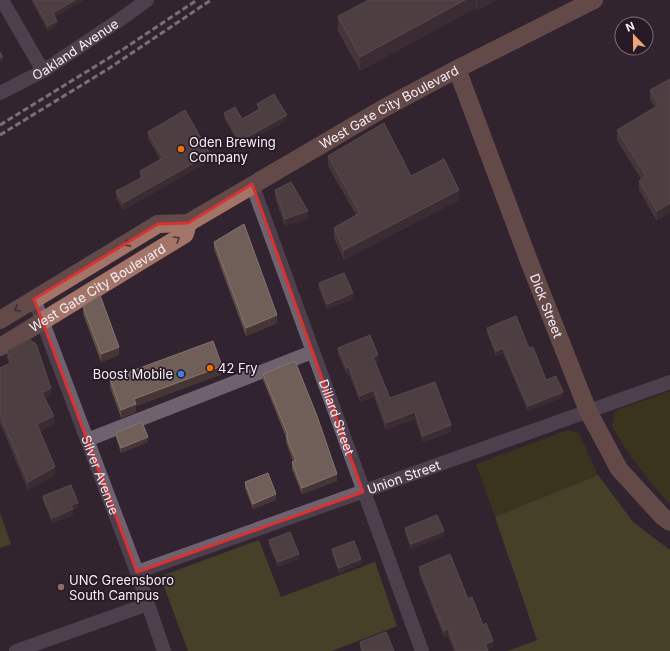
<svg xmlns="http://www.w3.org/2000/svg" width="670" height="651" viewBox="0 0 670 651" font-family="Inter,sans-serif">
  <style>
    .green { fill: #45470d }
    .forest { fill: #5f6321 }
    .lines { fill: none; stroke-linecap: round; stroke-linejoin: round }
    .minor { stroke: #70616f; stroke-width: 14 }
    .major { stroke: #a27568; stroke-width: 18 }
    .rail { stroke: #d3c9d2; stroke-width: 3; stroke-dasharray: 6 3; stroke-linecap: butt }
    .wall { fill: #5f4d46 }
    .shaded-wall { fill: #463535 }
    .building { fill: #705e59; stroke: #857572 }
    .oneway { stroke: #4c353a }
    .marked { fill: none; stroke: #d83232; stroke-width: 3; stroke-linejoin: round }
    .food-dot { fill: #e8710a; stroke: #271a26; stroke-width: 1.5 }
    .shop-dot { fill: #3f7fe0; stroke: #271a26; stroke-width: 1.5 }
    .education-dot { fill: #8d6e63; stroke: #271a26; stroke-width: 1.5 }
    .labels { text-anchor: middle; stroke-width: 3.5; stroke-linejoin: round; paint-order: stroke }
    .street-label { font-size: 13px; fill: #f7eef6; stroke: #271a26 }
    .poi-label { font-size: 13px; fill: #f7eef6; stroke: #271a26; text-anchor: start }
  </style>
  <rect width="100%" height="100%" fill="#312430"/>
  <!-- green -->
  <g class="green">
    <path d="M670 391V504C647 480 628 455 612 425L615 411Z"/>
    <polygon points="568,430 579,433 598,475 495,517 476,464"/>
  </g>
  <!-- forest -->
  <g class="forest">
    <polygon points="598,475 633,522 670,550 670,651 508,651 537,640 495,517"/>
    <polygon points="0,513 11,544 0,548"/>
    <polygon points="259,540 281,597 375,562 397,626 332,651 188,651 162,581 164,575"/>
  </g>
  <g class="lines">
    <!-- minor -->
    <g class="minor">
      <polyline points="2,0 43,71"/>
      <path id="s1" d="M0 93 43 71 121 19 147 0"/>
      <path id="s2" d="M252 184 422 651"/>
      <path id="s3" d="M34 299 137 572 164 651"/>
      <polyline points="87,440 312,352"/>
      <path id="s4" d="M137 572 670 382"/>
      <polyline points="16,651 148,604"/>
    </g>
    <!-- major -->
    <g class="major">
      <path id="s5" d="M457 69 529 261 588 411 619 469 662 516 670 522"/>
      <path id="s6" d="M0 320 158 224 188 223 384 108 457 69 594 0"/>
      <path id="s7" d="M0 347 185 234 188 223"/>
    </g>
    <!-- rail -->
    <g class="rail">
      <polyline points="0,125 125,48 197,0"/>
      <polyline points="0,135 108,69 211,0"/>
    </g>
  </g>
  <!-- wall -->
  <g class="wall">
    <polygon points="31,0 82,0 82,1 55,17 57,26 48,31"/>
    <polygon points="369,0 496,0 477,11 476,8 360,71 338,31 338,16"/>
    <polygon points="670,79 657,221 639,190 639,181 641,179 617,140 617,130 655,107 650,100 650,90"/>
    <polygon points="257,104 287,120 240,146 224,118 224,113 242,119 258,110"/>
    <polygon points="148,132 210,161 123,210 116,198 116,191 140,179 140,171 160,159 148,139"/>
    <polygon points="328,156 411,176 459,200 344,260 334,238 334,228 356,215 328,166"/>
    <polygon points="275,190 308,219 285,226 275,198"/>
    <polygon points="214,242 277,323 246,336 214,249"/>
    <polygon points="319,283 353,299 327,309 319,289"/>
    <polygon points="83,306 119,355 101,362 83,314"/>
    <polygon points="487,328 529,348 546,380 563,397 528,411 503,353 496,356 487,333"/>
    <polygon points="338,348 378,362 376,363 390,398 451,432 423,442 415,419 386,430 374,397 360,402 349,374 347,375 338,354"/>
    <polygon points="7,351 51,396 45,399 54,424 40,431 55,475 28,490 0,423 0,368 9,364 7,358"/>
    <polygon points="222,374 136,406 136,412 121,418 110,387 110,379"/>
    <polygon points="263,374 337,481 302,494 292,469 292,462 293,461 286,442 286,437 263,380"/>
    <polygon points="116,433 148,442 121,453 116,438"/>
    <polygon points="245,482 276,500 253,509 245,488"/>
    <polygon points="43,496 78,508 73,510 73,515 52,523 43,501"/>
    <polygon points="405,528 444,536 411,549 405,533"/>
    <polygon points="269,540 299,559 278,567 269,545"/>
    <polygon points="332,549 361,564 339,573 332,554"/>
    <polygon points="419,567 468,599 483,625 493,647 487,650 488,651 454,651 448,636 444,637 419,573"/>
    <polygon points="360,642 394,651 361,651 360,648"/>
  </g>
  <!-- shaded-wall -->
  <g class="shaded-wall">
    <polygon points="75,0 82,0 82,1 53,18 53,13"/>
    <polygon points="465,0 476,0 476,8 360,71 360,57"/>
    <polygon points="477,0 496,0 477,11"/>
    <polygon points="57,21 57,26 48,31 48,26"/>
    <polygon points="3,57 3,62 0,63 0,58"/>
    <polygon points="287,115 287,120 240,146 240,141"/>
    <polygon points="210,154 210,161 123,210 123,203"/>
    <polygon points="459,190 459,200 344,260 344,250"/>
    <polygon points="670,203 670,213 657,221 657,211"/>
    <polygon points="308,211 308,219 285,226 285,219"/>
    <polygon points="353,293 353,299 327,309 327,304"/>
    <polygon points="277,315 277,323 246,336 246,328"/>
    <polygon points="119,347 119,355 101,362 101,354"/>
    <polygon points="503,348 503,353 496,356 496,351"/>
    <polygon points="378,355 378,362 373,364 373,357"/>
    <polygon points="222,366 222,374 136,406 136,412 121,418 121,410 134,399"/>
    <polygon points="349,367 349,374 347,375 347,368"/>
    <polygon points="51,388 51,396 42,401 42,393"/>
    <polygon points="374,390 374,397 360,402 360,396"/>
    <polygon points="563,392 563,397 528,411 528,406"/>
    <polygon points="415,412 415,419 386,430 386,423"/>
    <polygon points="54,416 54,424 37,432 37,424"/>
    <polygon points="451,425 451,432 423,442 423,436"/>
    <polygon points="148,437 148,442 121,453 121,448"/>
    <polygon points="55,467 55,475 28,490 28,482"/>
    <polygon points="337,474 337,481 302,494 302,488"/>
    <polygon points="276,494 276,500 253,509 253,504"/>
    <polygon points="78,503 78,508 73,510 73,515 52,523 52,518 71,505"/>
    <polygon points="444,531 444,536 411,549 411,544"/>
    <polygon points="299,554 299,559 278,567 278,562"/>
    <polygon points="361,559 361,564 339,573 339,568"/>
    <polygon points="448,629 448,636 444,637 444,631"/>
    <polygon points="493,641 493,647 485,651 485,644"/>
  </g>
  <!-- building -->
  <g class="building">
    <polygon points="34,0 75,0 53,13 57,21 48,26"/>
    <polygon points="369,0 465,0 360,57 338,16"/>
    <polygon points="0,52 3,57 0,58"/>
    <polygon points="670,79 670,203 657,211 639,181 646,176 617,130 659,105 650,90"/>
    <polygon points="274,94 287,115 240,141 224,113 235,107 242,119 260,109 257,104"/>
    <polygon points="185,110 210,154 123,203 116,191 143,177 140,171 163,158 148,132"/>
    <polygon points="384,123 411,176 444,159 459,190 344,250 334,228 360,213 328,156"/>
    <polygon points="291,182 308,211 285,219 275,190"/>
    <polygon points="244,224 277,315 246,328 214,242"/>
    <polygon points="344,273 353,293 327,304 319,283"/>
    <polygon points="100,295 119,347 101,354 83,306"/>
    <polygon points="516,316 529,348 533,347 546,380 556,376 563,392 528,406 503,348 496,351 487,328"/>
    <polygon points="370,335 378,355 373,357 390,398 435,382 451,425 423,436 415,412 386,423 374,390 360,396 349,367 347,368 338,348"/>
    <polygon points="29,339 36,344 51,388 42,393 54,416 37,424 55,467 28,482 0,415 0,368 11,363 7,351"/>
    <polygon points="213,341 222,366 134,399 136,404 121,410 110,379"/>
    <polygon points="295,361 317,416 337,474 302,488 292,462 296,460 286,436 288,435 263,374"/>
    <polygon points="142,422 148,437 121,448 116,433"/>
    <polygon points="268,473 276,494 253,504 245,482"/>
    <polygon points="71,485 78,503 71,505 73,509 52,518 43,496"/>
    <polygon points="437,515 444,531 411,544 405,528"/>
    <polygon points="290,532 299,554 278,562 269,540"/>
    <polygon points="354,541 361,559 339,568 332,549"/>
    <polygon points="450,554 468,599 472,597 483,625 486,623 493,641 485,644 488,651 457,651 448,629 444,631 419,567"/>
    <polygon points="386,632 394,651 363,651 360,642"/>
  </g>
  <!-- one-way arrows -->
  <defs><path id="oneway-chevron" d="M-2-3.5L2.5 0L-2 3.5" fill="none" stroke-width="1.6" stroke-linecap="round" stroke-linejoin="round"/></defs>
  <g class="oneway">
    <use href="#oneway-chevron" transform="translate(177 239) rotate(-31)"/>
    <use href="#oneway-chevron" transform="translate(127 244) rotate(148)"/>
    <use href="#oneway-chevron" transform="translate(17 309) rotate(149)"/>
  </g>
  <!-- marked area -->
  <path d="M0 0H670V651H0ZM252 184 363 492 137 572 34 299 158 224 188 223Z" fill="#312430" fill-opacity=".55" fill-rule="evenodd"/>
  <path class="marked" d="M252 184 363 492 137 572 34 299 158 224 188 223Z"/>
  <!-- markers -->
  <g class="food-dot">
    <circle cx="181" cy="149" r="4"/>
    <circle cx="210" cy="368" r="4"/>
  </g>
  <circle class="shop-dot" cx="181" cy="374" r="4"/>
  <circle class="education-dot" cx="61" cy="587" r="4"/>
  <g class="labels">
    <!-- street labels -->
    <g class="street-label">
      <text dy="5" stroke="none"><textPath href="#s1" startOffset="87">Oakland Avenue</textPath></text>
      <text dy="5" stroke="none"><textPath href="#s6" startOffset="447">West Gate City Boulevard</textPath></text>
      <text dy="5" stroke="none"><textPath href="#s7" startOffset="114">West Gate City Boulevard</textPath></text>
      <text dy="5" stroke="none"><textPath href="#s5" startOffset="253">Dick Street</textPath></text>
      <text dy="5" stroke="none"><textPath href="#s2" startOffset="248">Dillard Street</textPath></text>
      <text dy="5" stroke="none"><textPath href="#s3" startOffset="188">Silver Avenue</textPath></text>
      <text dy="5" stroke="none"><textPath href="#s4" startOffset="283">Union Street</textPath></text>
    </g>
    <!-- poi labels -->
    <g class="poi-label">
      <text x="189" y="147">Oden Brewing<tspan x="189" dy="15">Company</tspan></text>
      <text x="218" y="373">42 Fry</text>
      <text x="173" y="379" text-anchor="end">Boost Mobile</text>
      <text x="69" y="585">UNC Greensboro<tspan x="69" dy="15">South Campus</tspan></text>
    </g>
  </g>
  <!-- north arrow -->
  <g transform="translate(634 36) rotate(338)"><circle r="19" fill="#271a26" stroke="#7a6f79"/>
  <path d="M0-3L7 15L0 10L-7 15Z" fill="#efa377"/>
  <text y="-6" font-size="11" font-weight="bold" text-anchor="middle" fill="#f7eef6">N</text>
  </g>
</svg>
